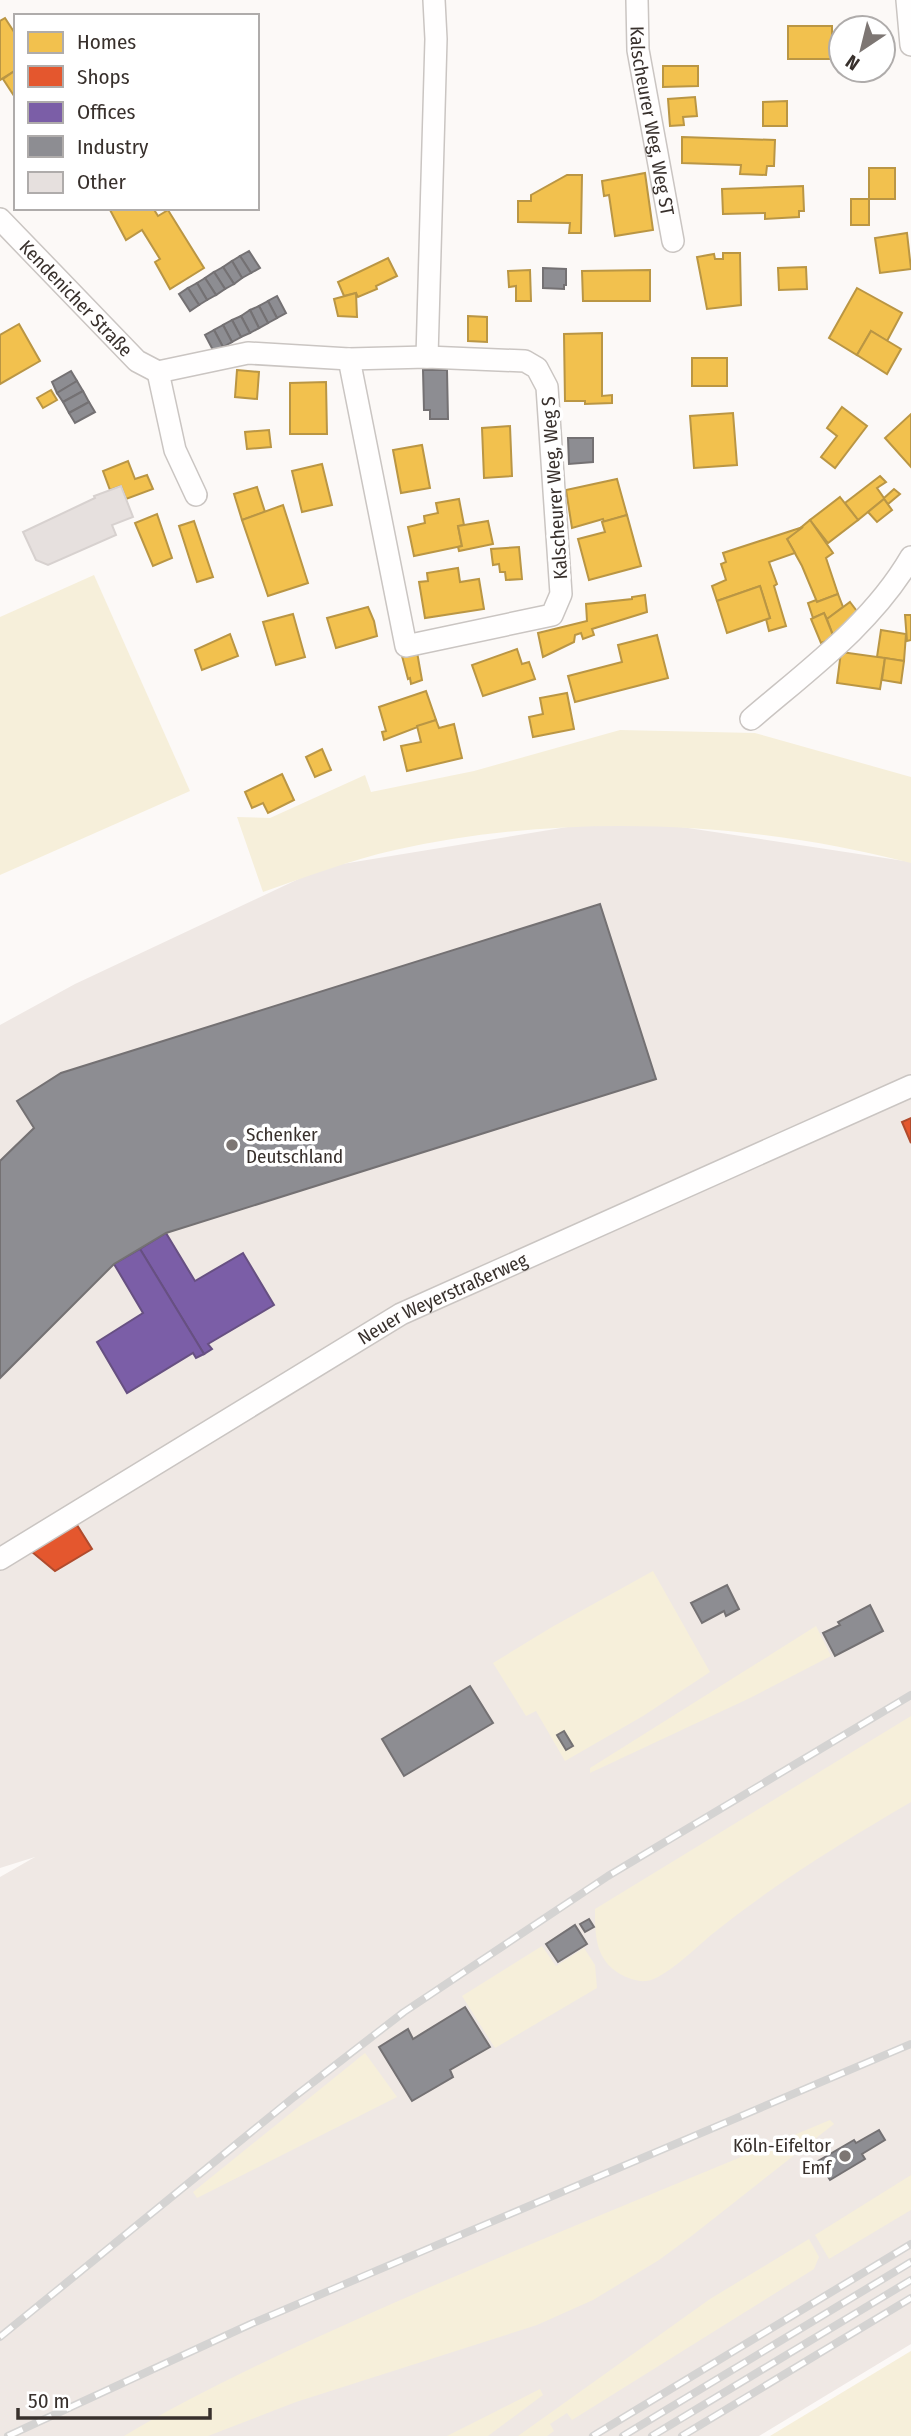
<svg xmlns="http://www.w3.org/2000/svg" width="911" height="2436" viewBox="0 0 911 2436" font-family="'Fira Sans Condensed',sans-serif">
  <style>
    .built { fill: #efe8e4 }
    .green { fill: #f6efda }
    .homes { fill: #f2c14e; stroke: #ba9644; stroke-width: 2 }
    .shops { fill: #e4572e; stroke: #b04b2d; stroke-width: 2 }
    .offices { fill: #7b5ea7; stroke: #675082; stroke-width: 2 }
    .industry { fill: #8d8d92; stroke: #747173; stroke-width: 2 }
    .building { fill: #e6e0de; stroke: #d7d1cf; stroke-width: 2 }
    .lines { fill: none; stroke-linecap: round; stroke-linejoin: round }
    .minor-casing { stroke: #cac5c2; stroke-width: 24 }
    .minor { stroke: #fffefe; stroke-width: 21 }
    .rail-casing { stroke: #d4d3d2; stroke-width: 8 }
    .rail { stroke: #fff; stroke-width: 5; stroke-dasharray: 16; stroke-linecap: butt }
    .poi-dot { fill: #7d7673; stroke: #fff; stroke-width: 2.5 }
    .labels { text-anchor: middle; stroke-width: 7; stroke-linejoin: round; paint-order: stroke }
    .street-label { font-size: 19px; fill: #38302c; stroke: #fff }
    .poi-label { font-size: 19px; fill: #38302c; stroke: #fff; text-anchor: start }
  </style>
  <rect width="100%" height="100%" fill="#fcf9f7"/>
  <!-- built -->
  <polygon class="built" points="622,818 911,862 911,2344 759,2436 0,2436 0,1877 35,1857 0,1868 0,1025 75,984 324,867"/>
  <!-- green -->
  <g class="green">
    <polygon points="94,575 190,791 0,875 0,617"/>
    <path d="M620 730 755 733 911 777V863C744 820 563 813 395 850 350 860 306 877 263 892L237 817 270 818 365 775 371 792 474 771Z"/>
    <polygon points="653,1571 710,1672 643,1716 565,1761 536,1711 526,1716 493,1663 552,1627"/>
    <polygon points="816,1626 831,1656 750,1698 590,1773 590,1768"/>
    <path d="M911 1716V1802C841 1843 774 1884 711 1935 697 1947 663 1980 646 1981 638 1982 627 1978 620 1974 595 1959 595 1935 595 1909Z"/>
    <polygon points="542,1946 556,1966 584,1948 595,1965 597,1988 495,2048 462,1996"/>
    <polygon points="365,2053 397,2097 197,2198 193,2192"/>
    <path d="M830 2120 834 2124 689 2238 659 2260 593 2300 537 2325 296 2402 208 2436H124C206 2387 293 2348 380 2309 529 2243 680 2183 830 2120Z"/>
    <polygon points="911,2175 911,2210 829,2259 815,2235"/>
    <polygon points="809,2239 819,2257 814,2269 572,2420 567,2413 550,2424 554,2431 547,2436 518,2436 710,2299"/>
    <polygon points="911,2351 911,2436 770,2436"/>
    <polygon points="540,2389 543,2395 488,2436 447,2436"/>
  </g>
  <!-- homes -->
  <g class="homes">
    <polygon points="5,18 16,35 16,70 0,80 0,21"/>
    <rect x="788" y="26" width="44" height="33"/>
    <polygon points="663,66 698,66 698,86 663,87"/>
    <polygon points="16,70 16,99 3,79"/>
    <polygon points="695,97 697,116 683,117 684,125 670,126 668,99"/>
    <polygon points="787,101 787,126 763,126 763,102"/>
    <polygon points="682,137 775,140 774,166 767,166 766,175 740,174 741,165 682,163"/>
    <rect x="869" y="168" width="26" height="31"/>
    <polygon points="645,173 653,230 615,236 609,195 604,196 602,181"/>
    <polygon points="567,175 582,175 581,233 569,233 570,223 518,222 518,201 531,201 531,195"/>
    <polygon points="803,186 804,211 799,211 799,217 765,219 765,213 723,214 722,189"/>
    <rect x="851" y="199" width="18" height="26"/>
    <polygon points="109,208 153,208 158,216 168,210 204,268 170,289 155,262 160,259 142,230 126,240"/>
    <polygon points="907,233 911,269 880,273 875,238"/>
    <polygon points="723,253 740,253 741,305 707,309 697,257 714,254 715,259 723,259"/>
    <polygon points="388,258 397,276 376,286 377,289 358,297 356,293 344,296 338,282"/>
    <polygon points="806,267 807,289 779,290 778,268"/>
    <polygon points="530,270 531,301 516,301 516,286 509,287 508,271"/>
    <polygon points="650,270 650,301 583,301 582,271"/>
    <polygon points="857,288 902,313 887,341 871,331 857,355 829,338"/>
    <polygon points="356,293 357,317 338,316 334,299"/>
    <polygon points="468,316 487,317 487,342 468,341"/>
    <polygon points="19,324 40,361 0,384 0,335"/>
    <polygon points="871,331 901,349 887,374 857,355"/>
    <polygon points="602,333 602,396 612,395 612,403 585,404 585,401 565,401 564,334"/>
    <rect x="692" y="358" width="35" height="28"/>
    <polygon points="237,370 259,372 257,399 235,397"/>
    <polygon points="326,382 327,434 290,434 290,383"/>
    <polygon points="51,390 57,400 43,408 37,398"/>
    <polygon points="842,407 867,426 835,468 821,457 837,436 827,428"/>
    <polygon points="733,413 737,465 694,468 690,416"/>
    <polygon points="911,414 911,467 885,438"/>
    <polygon points="510,426 512,476 484,478 482,428"/>
    <polygon points="269,430 271,447 247,449 245,432"/>
    <polygon points="422,445 430,488 401,493 393,450"/>
    <polygon points="128,461 135,479 147,475 153,489 126,499 121,486 110,490 103,471"/>
    <polygon points="322,464 332,505 302,512 292,471"/>
    <polygon points="880,476 886,482 877,488 884,498 894,489 900,494 888,504 884,499 858,520 845,503"/>
    <polygon points="617,479 627,515 604,522 603,519 572,528 566,490"/>
    <polygon points="257,487 265,512 242,520 234,494"/>
    <polygon points="840,497 858,520 828,543 810,520"/>
    <polygon points="459,499 464,525 458,526 462,546 414,556 408,527 425,523 424,516 438,513 436,503"/>
    <polygon points="884,499 892,510 877,522 868,512"/>
    <polygon points="283,505 308,583 268,596 242,520"/>
    <polygon points="157,514 172,558 153,566 135,523"/>
    <polygon points="627,515 641,566 589,580 578,539 605,532 602,522"/>
    <polygon points="810,520 833,553 826,558 838,594 817,602 802,566 787,539"/>
    <polygon points="194,521 213,577 197,582 179,526"/>
    <polygon points="488,521 493,544 459,551 458,547 462,546 458,526"/>
    <polygon points="803,527 787,539 795,553 769,562 777,584 774,586 786,626 769,631 766,619 770,618 760,586 717,601 712,586 726,580 721,564 726,562 723,553"/>
    <polygon points="519,547 522,579 506,580 505,572 500,572 499,564 493,565 491,549"/>
    <polygon points="458,568 460,582 479,579 484,609 425,618 419,582 428,581 427,573"/>
    <polygon points="760,586 770,618 727,633 717,601"/>
    <polygon points="838,594 843,607 827,619 824,613 813,618 808,603 816,600 817,602"/>
    <polygon points="645,595 647,612 592,629 594,635 583,639 581,633 575,635 574,642 543,657 538,633 587,621 586,604 632,599 632,597"/>
    <polygon points="850,602 859,614 834,638 827,619"/>
    <polygon points="368,607 374,621 377,636 336,648 327,618"/>
    <polygon points="824,613 834,638 821,643 811,619"/>
    <polygon points="293,614 305,657 276,665 263,622"/>
    <polygon points="905,615 911,615 911,640 907,641"/>
    <polygon points="881,630 906,634 904,661 877,657"/>
    <polygon points="230,634 238,656 202,670 195,650"/>
    <polygon points="657,635 668,678 575,702 568,676 622,662 618,645"/>
    <polygon points="517,649 522,664 529,662 535,679 483,696 472,665"/>
    <polygon points="417,652 422,680 411,684 410,678 408,679 402,656"/>
    <polygon points="841,652 885,658 880,689 837,683"/>
    <polygon points="885,658 904,661 901,683 882,680"/>
    <polygon points="426,691 436,720 384,740 382,732 386,731 379,707"/>
    <polygon points="567,693 574,729 533,737 529,717 543,714 540,698"/>
    <polygon points="436,720 439,728 454,724 462,758 407,771 401,746 421,742 417,726"/>
    <polygon points="322,749 331,770 315,777 306,757"/>
    <polygon points="282,774 294,800 268,813 263,803 252,808 245,792"/>
  </g>
  <!-- shops -->
  <g class="shops">
    <polygon points="911,1118 911,1143 902,1122"/>
    <polygon points="77,1525 92,1549 55,1571 32,1552"/>
  </g>
  <!-- offices -->
  <g class="offices">
    <polygon points="166,1233 195,1281 243,1253 274,1305 208,1344 212,1349 204,1354 140,1249"/>
    <polygon points="140,1249 204,1354 196,1358 193,1353 127,1393 97,1342 143,1313 114,1264"/>
  </g>
  <!-- industry -->
  <g class="industry">
    <polygon points="249,251 260,268 251,273 240,256"/>
    <polygon points="240,256 251,273 242,278 232,261"/>
    <polygon points="232,261 242,278 234,284 223,267"/>
    <polygon points="223,267 234,284 225,289 214,272"/>
    <polygon points="543,268 566,269 566,285 564,285 564,289 543,288"/>
    <polygon points="214,272 225,289 216,295 205,278"/>
    <polygon points="205,278 216,295 207,300 197,283"/>
    <polygon points="197,283 207,300 199,305 188,288"/>
    <polygon points="188,288 199,305 190,311 179,294"/>
    <polygon points="277,296 286,313 277,318 268,301"/>
    <polygon points="268,301 277,318 268,323 259,306"/>
    <polygon points="259,306 268,323 259,328 250,310"/>
    <polygon points="250,310 259,328 250,333 241,316"/>
    <polygon points="241,316 250,333 241,337 232,320"/>
    <polygon points="232,320 241,337 232,342 223,325"/>
    <polygon points="223,325 232,342 223,347 214,330"/>
    <polygon points="214,330 223,347 214,352 205,335"/>
    <polygon points="423,370 447,370 448,419 430,419 430,410 424,410"/>
    <polygon points="71,371 77,381 57,393 52,382"/>
    <polygon points="77,381 83,391 63,402 57,393"/>
    <polygon points="83,391 89,402 69,413 63,402"/>
    <polygon points="89,402 95,412 75,423 69,413"/>
    <polygon points="568,438 593,438 593,462 569,464"/>
    <polygon points="600,904 656,1079 166,1233 114,1264 0,1378 0,1161 34,1128 17,1101 61,1073"/>
    <polygon points="727,1585 739,1609 726,1616 724,1611 702,1623 691,1603"/>
    <polygon points="870,1605 883,1631 835,1656 823,1633 840,1625 838,1622"/>
    <polygon points="470,1686 493,1723 404,1776 382,1739"/>
    <polygon points="564,1731 573,1746 566,1750 557,1735"/>
    <polygon points="589,1919 594,1927 585,1932 580,1924"/>
    <polygon points="575,1925 587,1944 558,1962 546,1944"/>
    <polygon points="465,2007 490,2047 450,2070 453,2077 412,2101 379,2047 408,2029 413,2039"/>
    <polygon points="879,2130 885,2140 862,2154 865,2159 830,2180 818,2161 854,2140 856,2143"/>
  </g>
  <!-- building -->
  <polygon class="building" points="121,486 133,517 112,525 116,535 48,565 36,560 23,532 95,498 94,496"/>
  <g class="lines">
    <defs>
      <g id="minor">
        <path id="s1" d="M637 0 638 50 673 241"/>
        <polyline points="907,0 911,45"/>
        <path id="s2" d="M0 219 137 361 158 372"/>
        <polygon points="427,357 525,361 537,368 547,387 561,594 552,615 406,646 349,359"/>
        <polyline points="427,357 436,39 434,0"/>
        <polyline points="158,372 248,353 349,359"/>
        <polyline points="158,372 175,450 196,495"/>
        <path d="M751 719C808 670 872 624 911 557"/>
        <path id="s3" d="M0 1559 401 1314 911 1086"/>
      </g>
    </defs>
    <!-- minor casing -->
    <use href="#minor" class="minor-casing"/>
    <!-- minor -->
    <use href="#minor" class="minor"/>
    <defs>
      <g id="rail">
        <polyline points="0,2337 294,2097 404,2012 608,1876 911,1695"/>
        <polyline points="8,2436 253,2323 911,2044"/>
        <polyline points="593,2436 911,2244"/>
        <polyline points="623,2436 911,2262"/>
        <polyline points="652,2436 911,2280"/>
        <polyline points="682,2436 911,2298"/>
      </g>
    </defs>
    <!-- rail casing -->
    <use href="#rail" class="rail-casing"/>
    <!-- rail -->
    <use href="#rail" class="rail"/>
  </g>
  <!-- markers -->
  <g class="poi-dot">
    <circle cx="232" cy="1145" r="7"/>
    <circle cx="845" cy="2156" r="7"/>
  </g>
  <g class="labels">
    <!-- street labels -->
    <g class="street-label">
      <text dy="7" stroke="none"><textPath href="#s1" startOffset="122">Kalscheurer Weg, Weg ST</textPath></text>
      <text dy="7" stroke="none"><textPath href="#s2" startOffset="110">Kendenicher Straße</textPath></text>
      <text transform="translate(554 488) rotate(-94)" y="7">Kalscheurer Weg, Weg S</text>
      <text dy="7" stroke="none"><textPath href="#s3" startOffset="514">Neuer Weyerstraßerweg</textPath></text>
    </g>
    <!-- poi labels -->
    <g class="poi-label">
      <text x="246" y="1141">Schenker<tspan x="246" dy="22">Deutschland</tspan></text>
      <text x="831" y="2152" text-anchor="end">Köln-Eifeltor<tspan x="831" dy="22">Emf</tspan></text>
    </g>
  </g>
  <!-- legend -->
  <rect x="14" y="14" width="245" height="196" fill="#ffffff" stroke="#afacab" stroke-width="2"/>
  <rect x="28" y="32" width="35" height="21" fill="#f2c14e" stroke="#afacab" stroke-width="2"/>
  <text x="77" y="49" font-size="21" fill="#38302c">Homes</text>
  <rect x="28" y="66" width="35" height="21" fill="#e4572e" stroke="#afacab" stroke-width="2"/>
  <text x="77" y="84" font-size="21" fill="#38302c">Shops</text>
  <rect x="28" y="102" width="35" height="21" fill="#7b5ea7" stroke="#afacab" stroke-width="2"/>
  <text x="77" y="119" font-size="21" fill="#38302c">Offices</text>
  <rect x="28" y="136" width="35" height="21" fill="#8d8d92" stroke="#afacab" stroke-width="2"/>
  <text x="77" y="154" font-size="21" fill="#38302c">Industry</text>
  <rect x="28" y="172" width="35" height="21" fill="#e6e0de" stroke="#afacab" stroke-width="2"/>
  <text x="77" y="189" font-size="21" fill="#38302c">Other</text>
  <!-- north arrow -->
  <g transform="translate(862 49) rotate(215)"><circle r="33" fill="#ffffff" stroke="#afacab" stroke-width="2"/>
  <path d="M0-5L12 26L0 18L-12 26Z" fill="#7d7673"/>
  <text y="-10" font-size="19" font-weight="bold" text-anchor="middle" fill="#38302c">N</text>
  </g>
  <!-- scale -->
  <path d="M18 2408v10h192v-10" fill="none" stroke="#38302c" stroke-width="3.5"/>
  <text x="28" y="2408" font-size="21" fill="#38302c" stroke="#ffffff" stroke-width="5" paint-order="stroke">50 m</text>
</svg>
